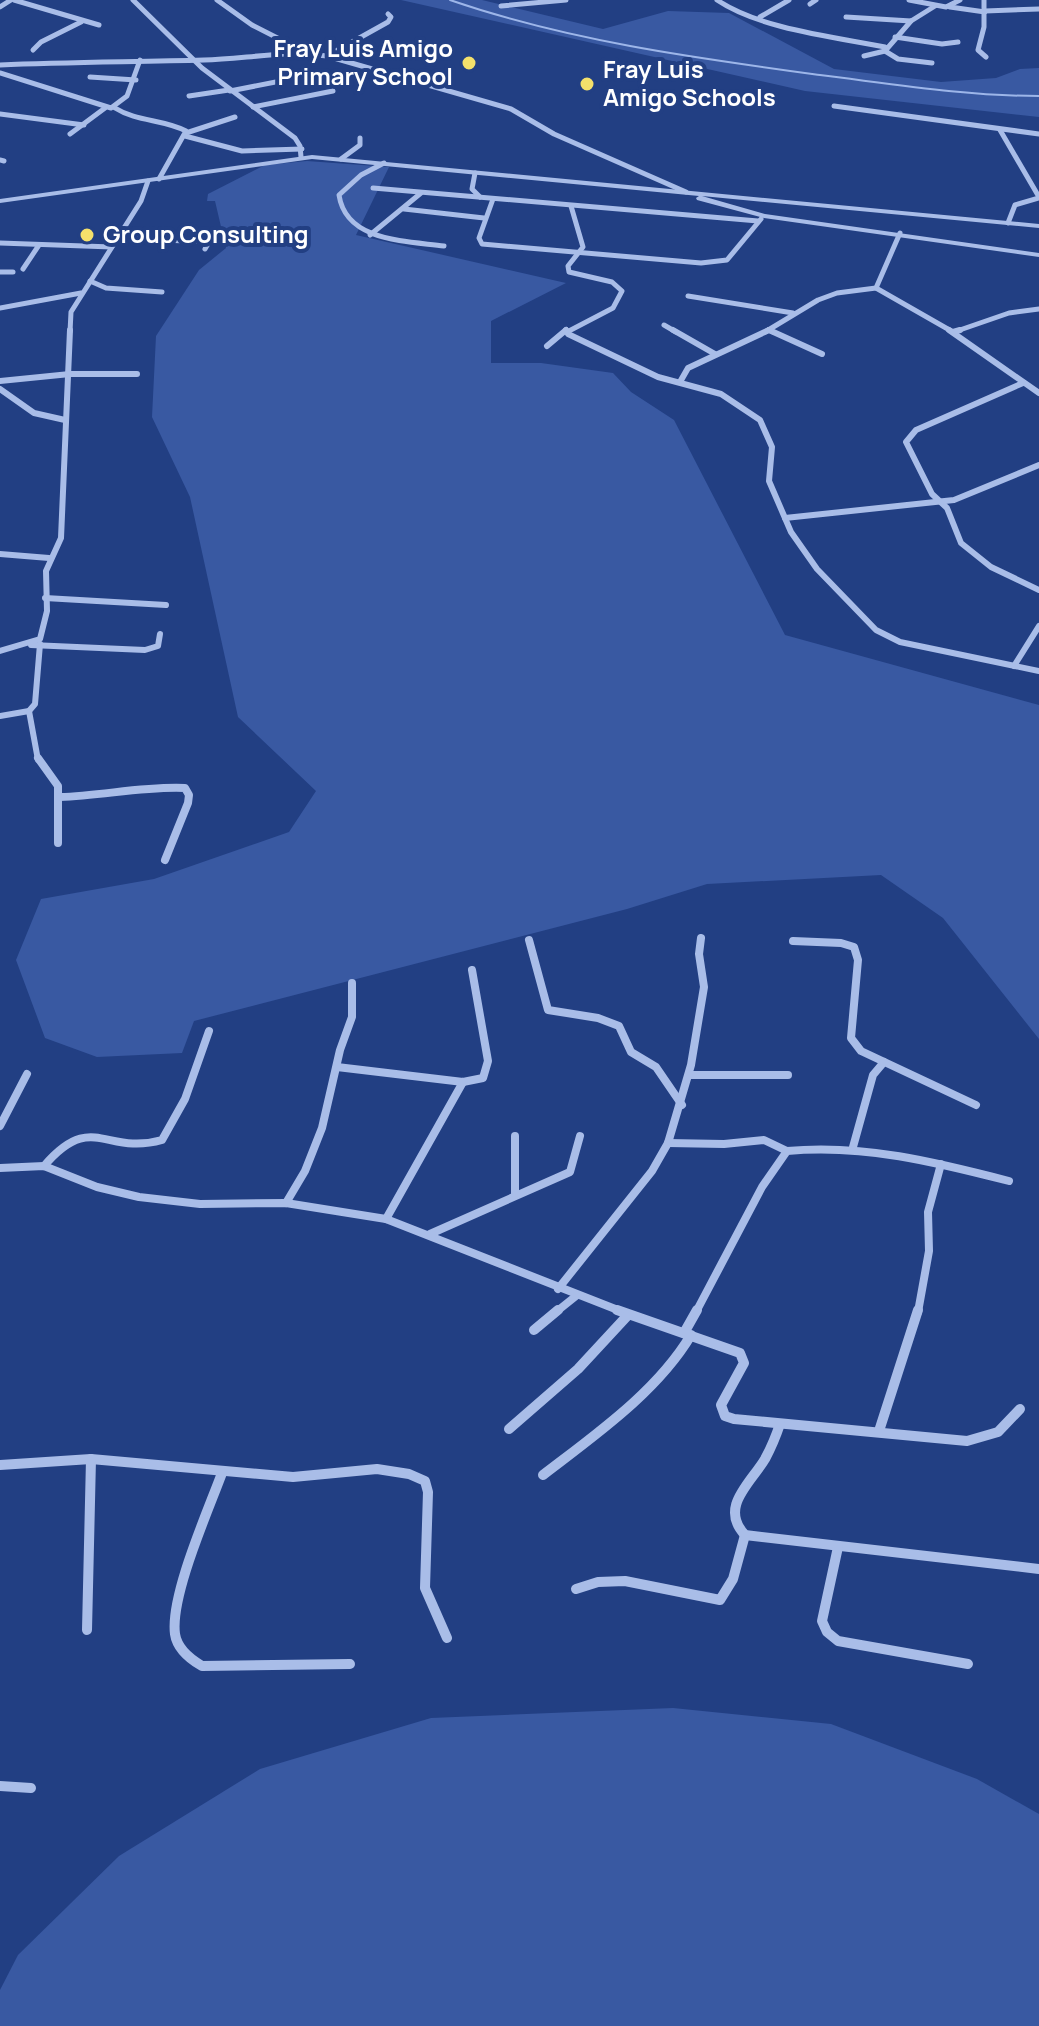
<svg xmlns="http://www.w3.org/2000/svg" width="1039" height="2026" viewBox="0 0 1039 2026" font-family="Manrope,sans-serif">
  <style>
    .green { fill: #3959a2 }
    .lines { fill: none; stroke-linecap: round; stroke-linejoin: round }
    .stream { stroke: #9db6e9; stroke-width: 2 }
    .minor-far3 { stroke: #a9bde8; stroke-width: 5 }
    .minor-far2 { stroke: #a9bde8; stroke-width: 6 }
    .minor-far1 { stroke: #a9bde8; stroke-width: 8 }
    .minor { stroke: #a9bde8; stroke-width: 10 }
    .tertiary { fill: #a9bde8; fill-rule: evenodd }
    .poi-dot { fill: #f4e06b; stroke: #223f83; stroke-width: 3 }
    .labels { text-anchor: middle; stroke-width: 8; stroke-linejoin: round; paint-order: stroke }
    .far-poi-label { font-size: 24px; font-weight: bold; fill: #fff; stroke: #223f83; text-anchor: start }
  </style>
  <rect width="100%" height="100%" fill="#223f83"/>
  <!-- green -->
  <g class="green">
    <polygon points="401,0 482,0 603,29 668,11 729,13 834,69 941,82 996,78 1020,69 1039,68 1039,117 805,91"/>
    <polygon points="307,161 389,167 356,235 566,283 491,321 491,363 541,363 613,373 631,392 674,420 785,635 1039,705 1039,1039 943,918 881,875 707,884 627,909 194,1021 182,1053 97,1057 45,1038 16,960 41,899 154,879 289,832 316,791 238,717 190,497 152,417 156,336 199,270 226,248 215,201 207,201 208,194 265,165"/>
    <polygon points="673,1708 831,1724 977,1779 1039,1814 1039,2026 0,2026 0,1990 18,1955 119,1856 260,1769 431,1718"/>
  </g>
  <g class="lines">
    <!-- stream -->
    <path class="stream" d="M450 0C569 41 696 58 820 75 893 84 966 96 1039 96"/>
    <!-- minor-far3 -->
    <g class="minor-far3">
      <polyline points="14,0 99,25"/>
      <polyline points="133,0 202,68 295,138 300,146 301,157"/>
      <polyline points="217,0 252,25 303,51"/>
      <path d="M717 0C760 29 834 37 885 47"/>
      <polyline points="909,0 946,7 960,0"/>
      <polyline points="984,0 984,27 978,50 986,57"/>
      <polyline points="810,4 816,0"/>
      <polyline points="501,6 566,0"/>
      <polyline points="0,7 11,0"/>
      <polyline points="950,7 985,12"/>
      <polyline points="985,11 1039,9"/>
      <polyline points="760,17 789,0"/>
      <polyline points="846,17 911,21 935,6"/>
      <polyline points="911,21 885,51 898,59 932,63"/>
      <polyline points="895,37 942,44 958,42"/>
      <polyline points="33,50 41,42 81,22"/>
      <polyline points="327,56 388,22 391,17 388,14"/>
      <polyline points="864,56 885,51"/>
      <path d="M0 65C68 62 136 62 204 60 245 59 286 50 327 56L511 109 554 134 686 192"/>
      <polyline points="0,73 111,108 127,96 140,60"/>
      <polyline points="90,77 136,80"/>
      <polyline points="230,91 301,77"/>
      <polyline points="189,96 229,90"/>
      <polyline points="834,106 1039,134"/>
      <polyline points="253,107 333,91"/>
      <path d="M115 108C137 122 163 119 186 131L159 179"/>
      <polyline points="0,114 84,125"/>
      <polyline points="1000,130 1039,197"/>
      <polyline points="186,133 235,117"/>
      <polyline points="70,134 105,108"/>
      <polyline points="185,136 242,151 302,149"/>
      <polyline points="341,159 360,145 360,138"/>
      <polyline points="0,160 4,161"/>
      <path d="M384 163 361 175 339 195C346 242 407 241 444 246"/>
      <polyline points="475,173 472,189 480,197"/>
      <polyline points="373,188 758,221"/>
      <polyline points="493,199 479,238 482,244 701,263 727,260 761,219"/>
      <polyline points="404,209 484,218"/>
      <polyline points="1008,223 1015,205 1039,198"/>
      <polyline points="370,235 421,193"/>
      <polyline points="117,238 209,242 205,249"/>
      <polyline points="0,243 112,247"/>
      <polyline points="23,269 39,245"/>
      <polyline points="0,272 13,272"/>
      <polyline points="90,281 106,288 162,292"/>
      <polyline points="876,288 953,332"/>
      <polyline points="688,296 793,313"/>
      <polyline points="0,308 81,293"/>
      <polyline points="664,325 676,332"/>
      <polyline points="769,330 773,332"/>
      <polyline points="70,332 71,312 141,201 148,181"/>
      <polyline points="567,332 613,308 622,291 612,282 569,272 568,266 583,247 571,206"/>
      <polyline points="765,332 818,300 837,293 876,288 900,233"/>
      <polyline points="954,332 1009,313 1039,309"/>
    </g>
    <!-- minor-far2 -->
    <g class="minor-far2">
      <polyline points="566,330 568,334 658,377 721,394 760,420 772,447 769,481 791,532 817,569 876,630 900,642 1039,671"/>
      <polyline points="673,330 715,354"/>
      <polyline points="769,330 822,354"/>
      <polyline points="949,330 1039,393"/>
      <polyline points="953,332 960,330"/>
      <polyline points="547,346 566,330"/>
      <polyline points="0,381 70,374 137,374"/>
      <polyline points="680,382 688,368 769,330"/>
      <polyline points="1023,383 916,430 906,442 932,494 947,508 961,543 991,567 1039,590"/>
      <polyline points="0,389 34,413 65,420"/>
      <polyline points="785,518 954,500 1039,465"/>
      <polyline points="0,554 49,558"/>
      <polyline points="45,598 166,605"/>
      <polyline points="31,645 145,650 158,646 160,634"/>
      <polyline points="0,651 40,639 47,611 46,571 61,538 70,330"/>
      <polyline points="1014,666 1039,626"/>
      <polyline points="29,711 38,760"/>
      <polyline points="0,716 29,711 35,704 40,644"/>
    </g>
    <!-- minor-far1 -->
    <g class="minor-far1">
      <polyline points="38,758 58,786 58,843"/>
      <path d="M60 797C102 796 143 786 185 788L189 795 188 803 165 860"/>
      <polyline points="529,940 548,1010 598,1018 619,1026 631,1052 656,1067 682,1105"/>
      <polyline points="793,941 841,943 854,947 858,960 851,1038 861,1051 976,1105"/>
      <polyline points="337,1067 463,1082 483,1078 488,1061 472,970"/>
      <polyline points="689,1075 788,1075"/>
      <polyline points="0,1126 27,1074"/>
      <polyline points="515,1136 515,1195"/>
      <polyline points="668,1143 724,1144 764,1140 787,1151"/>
      <polyline points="853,1147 873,1075 884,1062"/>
      <path d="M44 1166C92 1110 105 1156 162 1140L185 1099 209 1031"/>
      <polyline points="0,1168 44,1166 97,1187 139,1197 200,1204 286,1203 386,1219 623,1312"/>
      <polyline points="286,1203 305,1171 322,1128 340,1050 352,1017 352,983"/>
      <polyline points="386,1219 463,1082"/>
      <polyline points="430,1234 570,1172 580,1136"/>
      <polyline points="558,1289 652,1171 668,1143 691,1065 704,987 699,954 701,938"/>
      <polyline points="556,1312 576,1296"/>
      <path d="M696 1312 762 1187 787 1151C864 1144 935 1162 1009 1181"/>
      <polyline points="918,1312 929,1251 928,1212 941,1164"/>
    </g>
    <!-- minor -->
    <g class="minor">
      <polyline points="617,1310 740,1353 744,1363 721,1405 725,1416 734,1419 967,1441 998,1432 1020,1409"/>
      <polyline points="534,1330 558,1310"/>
      <polyline points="684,1333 697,1310"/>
      <path d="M780 1424C776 1436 771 1448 765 1459 750 1484 719 1507 745 1535L1039 1569"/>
      <polyline points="509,1429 578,1369 628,1315"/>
      <polyline points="879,1431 918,1310"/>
      <polyline points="0,1465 91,1459 293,1477 377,1469 409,1474 425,1481 428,1492 425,1588 447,1638"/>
      <path d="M222 1473C208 1511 170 1596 175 1634 177 1648 190 1659 202 1666L350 1664"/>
      <path d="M543 1475C595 1435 657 1392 691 1335"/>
      <polyline points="838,1547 822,1621 827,1632 838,1641 968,1664"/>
      <polyline points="576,1589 598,1582 625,1581 720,1600 733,1579 745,1535"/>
      <polyline points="87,1630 91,1459"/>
      <polyline points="0,1786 31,1788"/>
    </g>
    <!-- tertiary -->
    <polygon class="tertiary" points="312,155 1039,224 1039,228 702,196 765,214 1039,253 1039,257 764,218 697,200 696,198 699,196 312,159 0,203 0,199"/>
  </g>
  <!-- markers -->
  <g class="poi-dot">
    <circle cx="469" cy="63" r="8"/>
    <circle cx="587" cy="84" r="8"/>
    <circle cx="87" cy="235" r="8"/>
  </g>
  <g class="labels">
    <!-- far-poi labels -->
    <g class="far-poi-label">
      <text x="453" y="57" text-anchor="end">Fray Luis Amigo<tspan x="453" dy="28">Primary School</tspan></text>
      <text x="603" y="78">Fray Luis<tspan x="603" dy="28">Amigo Schools</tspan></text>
      <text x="103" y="243">Group Consulting</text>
    </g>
  </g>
</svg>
